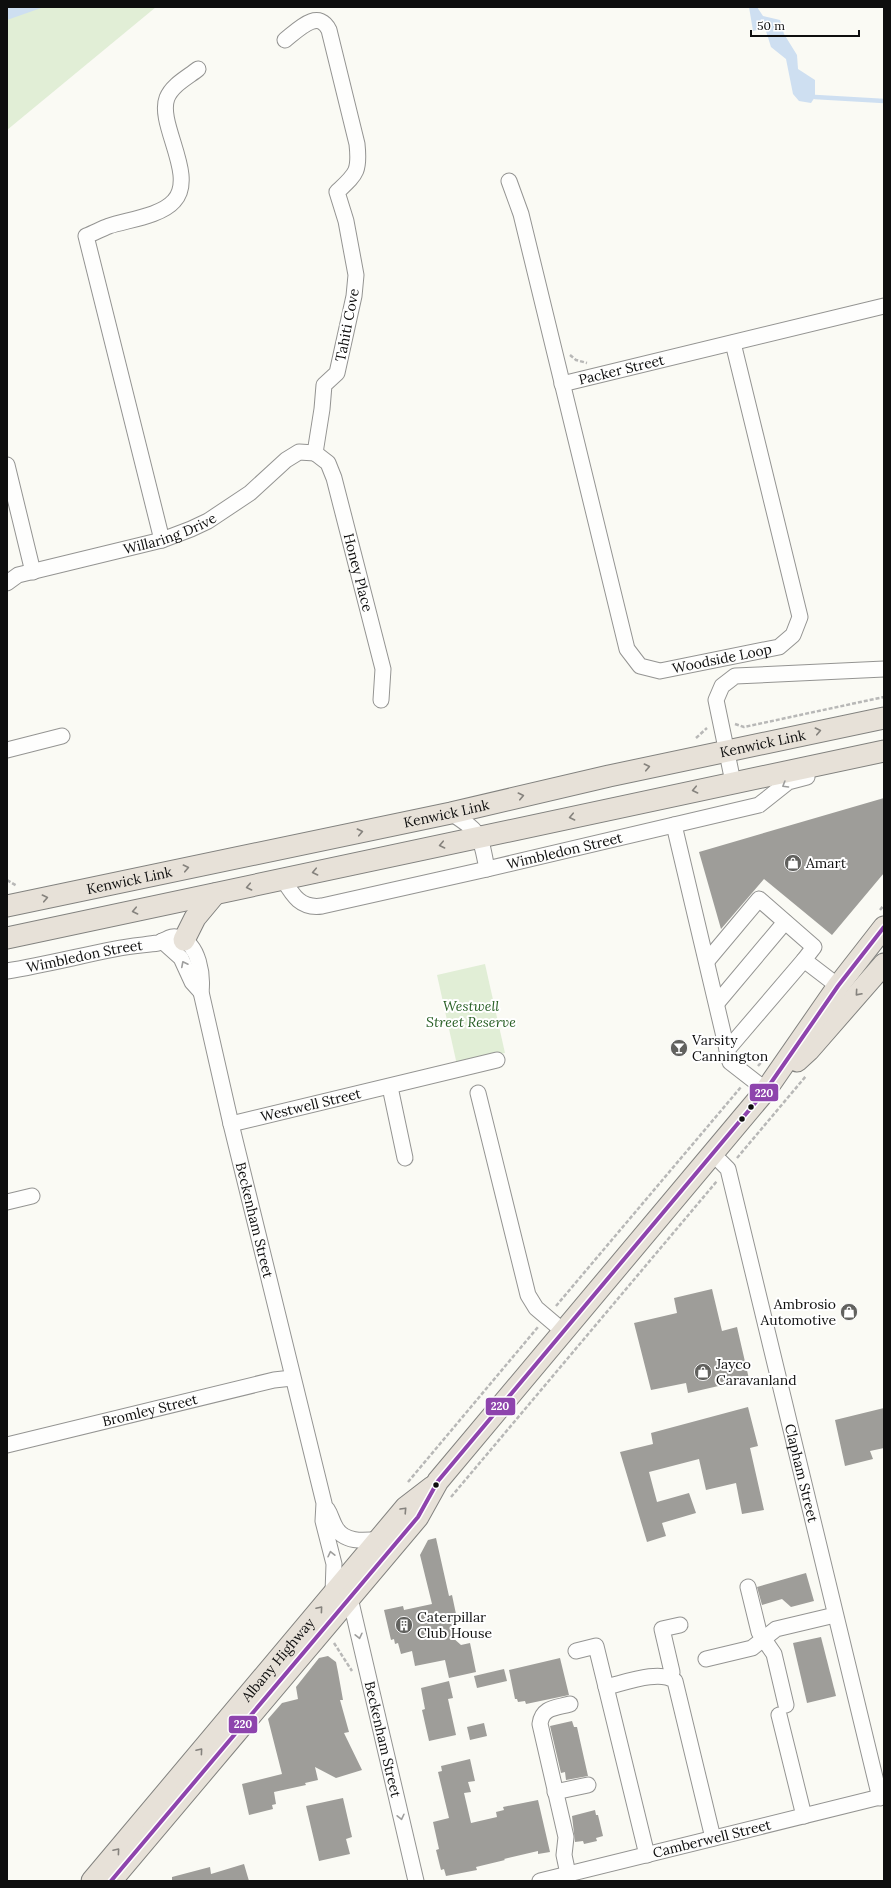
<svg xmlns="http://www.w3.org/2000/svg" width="891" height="1888" viewBox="0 0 891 1888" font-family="Lora,serif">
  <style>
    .green { fill: #e1eed6 }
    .water { fill: #cedff1 }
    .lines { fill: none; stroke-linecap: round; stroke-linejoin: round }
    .stream { stroke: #cedff1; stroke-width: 4.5 }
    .building { fill: #9e9d99 }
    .minor-casing { stroke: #949492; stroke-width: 17 }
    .highway-casing { stroke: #82827f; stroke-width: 23 }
    .path { stroke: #b8b8b7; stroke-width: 2.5; stroke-dasharray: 4 2; stroke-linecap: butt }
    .minor { stroke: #fefefd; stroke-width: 15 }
    .highway { stroke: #e7e1d8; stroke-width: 21 }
    .bus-1-casing { stroke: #fff; stroke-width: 7 }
    .bus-1 { stroke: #8e44ad; stroke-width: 4 }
    .oneway { stroke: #85827d }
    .oneway2 { stroke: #9e9e9d }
    .bus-dot { fill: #0e0e0e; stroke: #fff; stroke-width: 1.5 }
    .labels { text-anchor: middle; stroke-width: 4; stroke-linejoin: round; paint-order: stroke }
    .street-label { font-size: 14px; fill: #0e0e0e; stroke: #fff }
    .poi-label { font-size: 14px; fill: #0e0e0e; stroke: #fff; text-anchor: start }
    .park-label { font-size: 14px; font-style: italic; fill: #285f25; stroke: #fff }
    .line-badge { stroke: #fff; stroke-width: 1.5 }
    .badge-label { font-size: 11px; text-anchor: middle; font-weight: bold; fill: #fff }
  </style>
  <rect width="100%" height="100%" fill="#fafaf4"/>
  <!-- green -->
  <g class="green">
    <polygon points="7,7 156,7 7,130"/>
    <polygon points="485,964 505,1053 457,1065 437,975"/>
  </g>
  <!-- water -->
  <g class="water">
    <polygon points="7,7 44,7 7,20"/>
    <polygon points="749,7 757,7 763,16 780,20 784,34 797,55 798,69 815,80 815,97 811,103 799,101 793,94 786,59 771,47 765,28 753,31"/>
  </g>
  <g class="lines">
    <!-- stream -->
    <polyline class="stream" points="815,97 884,101"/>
  </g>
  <!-- building -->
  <g class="building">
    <polygon points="884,798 884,873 832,935 764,879 721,929 699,852"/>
    <polygon points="712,1289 722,1331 737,1327 749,1379 688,1393 686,1383 651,1390 634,1323 677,1313 674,1298"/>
    <polygon points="748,1407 758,1446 750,1448 764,1510 742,1514 736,1483 706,1490 699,1459 649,1472 657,1502 689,1493 696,1513 662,1523 666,1536 647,1542 620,1452 653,1444 651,1433"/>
    <polygon points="884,1408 884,1448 870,1451 873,1459 845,1466 835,1420"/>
    <polygon points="436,1538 449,1596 452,1595 456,1614 452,1637 461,1645 470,1643 476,1672 449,1678 445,1660 415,1666 412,1651 401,1654 398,1643 395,1644 394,1639 391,1640 384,1610 403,1606 404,1610 432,1604 420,1555 428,1540"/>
    <polygon points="806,1573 814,1601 791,1607 782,1599 762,1605 757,1587"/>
    <polygon points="821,1637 836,1696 807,1703 793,1643"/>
    <polygon points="328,1656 336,1662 338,1672 343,1700 340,1700 349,1732 344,1733 362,1770 336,1778 315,1767 318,1780 305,1783 306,1785 274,1792 276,1804 272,1805 273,1809 249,1815 242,1784 282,1774 268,1719 282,1703 298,1699 296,1687 319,1658"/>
    <polygon points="560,1658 569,1695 526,1704 525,1701 518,1702 517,1699 515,1699 509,1670"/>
    <polygon points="504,1669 507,1681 477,1688 474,1676"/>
    <polygon points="449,1681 453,1698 448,1699 456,1735 429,1741 422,1710 425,1709 421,1688"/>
    <polygon points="572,1721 574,1727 577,1727 588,1776 566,1780 565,1772 561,1773 550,1726"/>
    <polygon points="484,1723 487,1736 470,1740 467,1727"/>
    <polygon points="470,1759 475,1781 468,1782 471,1792 464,1793 471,1823 497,1817 496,1812 504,1810 503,1807 538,1800 550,1852 538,1854 538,1851 504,1859 505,1860 476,1867 477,1870 446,1876 444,1869 441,1870 436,1850 439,1849 433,1822 449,1818 438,1772 442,1771 441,1766"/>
    <polygon points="343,1798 352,1837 346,1839 350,1854 319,1861 306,1806"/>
    <polygon points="595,1810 596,1815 598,1815 603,1836 596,1838 597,1841 584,1844 583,1841 575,1842 572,1816"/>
    <polygon points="244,1864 249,1881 172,1881 172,1877 210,1867 211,1874"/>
  </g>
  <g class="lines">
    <defs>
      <g id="minor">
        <path d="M285 40C298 30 318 8 329 30L357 144C360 172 356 174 337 192L346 221 356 275 354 296 337 373 324 385 322 409 315 453"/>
        <path id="s1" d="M509 181 521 214 627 649 640 666 660 671 779 647 793 635 800 617 733 343"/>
        <path id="s2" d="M562 384 884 306"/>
        <path id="s3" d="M315 453 328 463 334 478 383 669 381 700"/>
        <polyline points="7,465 33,572"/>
        <path d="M162 540 86 236C94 233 101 229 109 226 127 220 161 216 174 201 197 176 157 124 167 98 172 85 188 77 198 69"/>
        <path id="s4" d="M7 583 18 575 162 540 191 529 208 521 250 493 286 460 299 452 315 453"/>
        <polyline points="7,750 62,736"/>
        <polyline points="733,782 716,700 722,686 735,676 884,669"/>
        <path d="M451 813C482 833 480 834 487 869"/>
        <polyline points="674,825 730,1062 766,1090"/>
        <path id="s5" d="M283 879C293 896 301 909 322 906L487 869 759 805 788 782 807 777"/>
        <polyline points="162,941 181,958 192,982 201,992"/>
        <polyline points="707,961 759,899 814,947 804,960"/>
        <path id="s6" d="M7 971C44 965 79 956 115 949 129 946 144 945 158 943 166 941 170 934 180 938 199 945 203 975 201 992L231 1124 324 1503 323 1521 334 1564 333 1593"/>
        <polyline points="717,1003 785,922"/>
        <polyline points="727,1050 804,960 838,986"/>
        <polyline points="390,1087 405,1158"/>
        <polyline points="478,1093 528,1295 536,1308 563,1331"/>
        <path id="s7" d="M231 1124 497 1060"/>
        <path id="s8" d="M713 1154 728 1169 880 1798"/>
        <polyline points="7,1202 32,1196"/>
        <path id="s9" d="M7 1445 274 1380 292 1378"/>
        <path d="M327 1509C331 1515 332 1521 335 1526 343 1543 364 1541 379 1539"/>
        <polyline points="748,1587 759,1632 774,1654 786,1705"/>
        <path id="s10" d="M350 1598 416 1881"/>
        <polyline points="576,1651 596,1646 647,1855"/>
        <polyline points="706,1659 752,1648 776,1629 835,1615"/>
        <polyline points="670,1677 672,1672 662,1629 680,1625"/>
        <path d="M606 1687C624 1683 660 1669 675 1681L713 1838"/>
        <polyline points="779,1715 804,1816"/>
        <polyline points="555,1792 588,1785"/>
        <path d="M568 1874 564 1855 566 1837 540 1724C542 1707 556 1708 570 1704"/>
        <path id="s11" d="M540 1881 884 1796"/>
      </g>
      <g id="highway">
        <path id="s12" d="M7 906 451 813 609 776 884 718"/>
        <polyline points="7,938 884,751"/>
        <polyline points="184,940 195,918 215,894"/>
        <polyline points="797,1061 809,1050 884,964"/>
        <path id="s13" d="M92 1881 406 1507 432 1487"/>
        <polyline points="111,1881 418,1517 438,1481 766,1090 838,986 884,927"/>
      </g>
    </defs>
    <!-- minor casing -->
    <use href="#minor" class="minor-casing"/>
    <!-- highway casing -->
    <use href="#highway" class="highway-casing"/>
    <!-- path -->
    <g class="path">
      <polyline points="570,355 576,360 587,363"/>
      <polyline points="735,724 744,727 884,697"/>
      <polyline points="696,738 707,728"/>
      <polyline points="7,880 17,886"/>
      <polyline points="880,910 884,905"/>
      <polyline points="758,1066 765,1058"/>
      <polyline points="737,1158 806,1076"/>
      <polyline points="556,1306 741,1087"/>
      <polyline points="408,1482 538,1327"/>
      <polyline points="451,1497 717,1181"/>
      <polyline points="334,1643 352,1671"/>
    </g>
    <!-- minor -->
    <use href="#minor" class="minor"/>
    <!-- highway -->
    <use href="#highway" class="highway"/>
    <defs>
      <polyline id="bus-1" points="111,1881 418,1517 438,1481 766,1090 838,986 884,927"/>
    </defs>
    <!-- bus-1 casing -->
    <use href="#bus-1" class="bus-1-casing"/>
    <!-- bus-1 -->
    <use href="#bus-1" class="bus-1"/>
  </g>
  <!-- one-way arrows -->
  <defs><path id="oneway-chevron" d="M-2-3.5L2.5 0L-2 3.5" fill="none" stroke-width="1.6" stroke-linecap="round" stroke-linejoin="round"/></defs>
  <g class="oneway">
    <use href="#oneway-chevron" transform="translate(818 731) rotate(-12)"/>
    <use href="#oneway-chevron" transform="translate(647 767) rotate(-12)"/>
    <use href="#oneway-chevron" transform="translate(695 790) rotate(168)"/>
    <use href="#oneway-chevron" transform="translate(521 796) rotate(-13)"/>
    <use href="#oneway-chevron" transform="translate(572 817) rotate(168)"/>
    <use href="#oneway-chevron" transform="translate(360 832) rotate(-12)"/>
    <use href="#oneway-chevron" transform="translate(442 845) rotate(168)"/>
    <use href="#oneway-chevron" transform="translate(186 868) rotate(-12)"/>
    <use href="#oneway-chevron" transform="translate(315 872) rotate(168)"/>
    <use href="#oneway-chevron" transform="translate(249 887) rotate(168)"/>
    <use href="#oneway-chevron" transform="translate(45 898) rotate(-12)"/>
    <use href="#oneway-chevron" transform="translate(135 911) rotate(168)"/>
    <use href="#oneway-chevron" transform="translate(858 993) rotate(131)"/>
    <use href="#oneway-chevron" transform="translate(404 1510) rotate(-47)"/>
    <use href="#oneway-chevron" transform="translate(320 1609) rotate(-50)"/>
    <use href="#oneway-chevron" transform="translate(200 1751) rotate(-50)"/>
    <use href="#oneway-chevron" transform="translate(117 1851) rotate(-50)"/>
  </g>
  <g class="oneway2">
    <use href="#oneway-chevron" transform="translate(785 785) rotate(149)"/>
    <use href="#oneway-chevron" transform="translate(184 964) rotate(-117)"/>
    <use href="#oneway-chevron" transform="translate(331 1554) rotate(-103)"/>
    <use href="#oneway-chevron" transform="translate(359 1636) rotate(77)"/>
    <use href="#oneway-chevron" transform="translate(401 1817) rotate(77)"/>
  </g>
  <!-- icons -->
  <defs>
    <symbol id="shop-disc" viewBox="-11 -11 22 22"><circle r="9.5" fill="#61615e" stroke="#fff"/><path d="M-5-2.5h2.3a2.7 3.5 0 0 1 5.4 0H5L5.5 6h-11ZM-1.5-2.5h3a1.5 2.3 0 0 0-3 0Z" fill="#fff"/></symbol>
    <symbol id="bar-disc" viewBox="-11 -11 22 22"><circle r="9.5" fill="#61615e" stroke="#fff"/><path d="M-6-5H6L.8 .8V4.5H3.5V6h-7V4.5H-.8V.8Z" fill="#fff"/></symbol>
    <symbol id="building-disc" viewBox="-11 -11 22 22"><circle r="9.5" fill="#61615e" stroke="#fff"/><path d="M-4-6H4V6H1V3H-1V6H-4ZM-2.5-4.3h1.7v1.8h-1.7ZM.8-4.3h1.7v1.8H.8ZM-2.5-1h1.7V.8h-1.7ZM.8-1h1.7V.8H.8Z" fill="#fff"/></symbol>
  </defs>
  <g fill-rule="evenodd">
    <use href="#shop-disc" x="783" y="853" width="20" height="20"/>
    <use href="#bar-disc" x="669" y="1038" width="20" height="20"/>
    <use href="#shop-disc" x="839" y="1302" width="20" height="20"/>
    <use href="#shop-disc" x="693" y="1362" width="20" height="20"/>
    <use href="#building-disc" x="394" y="1615" width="20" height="20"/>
  </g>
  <!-- markers -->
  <g class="bus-dot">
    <circle cx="751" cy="1107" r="3.5"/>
    <circle cx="742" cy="1119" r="3.5"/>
    <circle cx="436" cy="1485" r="3.5"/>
  </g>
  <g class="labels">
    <!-- street labels -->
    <g class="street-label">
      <text transform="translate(347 325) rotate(-79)" y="5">Tahiti Cove</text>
      <text dy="5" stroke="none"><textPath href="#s2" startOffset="61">Packer Street</textPath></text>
      <text dy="5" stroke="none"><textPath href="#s4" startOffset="171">Willaring Drive</textPath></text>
      <text dy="5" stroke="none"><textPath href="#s3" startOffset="130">Honey Place</textPath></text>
      <text dy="5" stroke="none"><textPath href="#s1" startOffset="588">Woodside Loop</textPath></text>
      <text dy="5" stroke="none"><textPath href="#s12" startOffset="773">Kenwick Link</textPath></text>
      <text dy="5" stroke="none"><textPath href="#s12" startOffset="449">Kenwick Link</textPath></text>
      <text dy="5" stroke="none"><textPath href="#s5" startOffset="300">Wimbledon Street</textPath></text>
      <text dy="5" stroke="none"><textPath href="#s12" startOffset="125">Kenwick Link</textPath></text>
      <text dy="5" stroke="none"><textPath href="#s6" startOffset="79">Wimbledon Street</textPath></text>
      <text dy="5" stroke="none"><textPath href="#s7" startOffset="82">Westwell Street</textPath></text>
      <text dy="5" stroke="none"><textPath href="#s6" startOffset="473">Beckenham Street</textPath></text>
      <text dy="5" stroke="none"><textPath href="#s9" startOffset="147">Bromley Street</textPath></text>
      <text dy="5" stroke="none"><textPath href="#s8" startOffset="334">Clapham Street</textPath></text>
      <text dy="5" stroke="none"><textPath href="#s13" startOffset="289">Albany Highway</textPath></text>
      <text dy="5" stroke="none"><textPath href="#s10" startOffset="145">Beckenham Street</textPath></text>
      <text dy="5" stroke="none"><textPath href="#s11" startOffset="177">Camberwell Street</textPath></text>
    </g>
    <!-- poi labels -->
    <g class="poi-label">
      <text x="806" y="868">Amart</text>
      <text x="692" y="1045">Varsity<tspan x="692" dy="16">Cannington</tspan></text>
      <text x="836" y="1309" text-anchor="end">Ambrosio<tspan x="836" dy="16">Automotive</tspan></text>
      <text x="716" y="1369">Jayco<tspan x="716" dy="16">Caravanland</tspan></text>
      <text x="417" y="1622">Caterpillar<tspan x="417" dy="16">Club House</tspan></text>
    </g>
    <!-- park labels -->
    <g class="park-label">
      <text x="471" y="1011">Westwell<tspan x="471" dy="16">Street Reserve</tspan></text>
    </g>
  </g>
  <g class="line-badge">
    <rect x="749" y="1083" width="30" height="19" rx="4" fill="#8e44ad"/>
    <rect x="485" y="1397" width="31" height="19" rx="4" fill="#8e44ad"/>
    <rect x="228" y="1715" width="30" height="19" rx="4" fill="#8e44ad"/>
  </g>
  <g class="badge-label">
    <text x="764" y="1097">220</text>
    <text x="500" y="1410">220</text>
    <text x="243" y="1728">220</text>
  </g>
  <!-- border -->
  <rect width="891" height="1888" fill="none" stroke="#0e0e0e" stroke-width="16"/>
  <!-- scale -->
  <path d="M751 30v6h108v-6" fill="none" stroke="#0e0e0e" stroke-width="2"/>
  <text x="757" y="30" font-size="12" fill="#0e0e0e" stroke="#ffffff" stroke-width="3" paint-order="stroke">50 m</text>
</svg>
